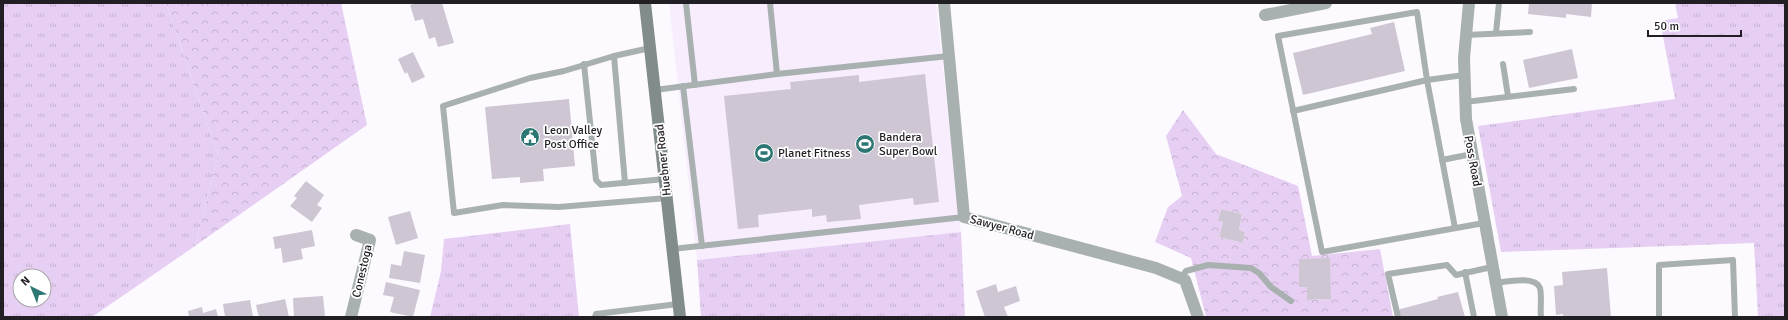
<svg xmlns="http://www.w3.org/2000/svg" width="1788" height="320" viewBox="0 0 1788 320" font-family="Signika,sans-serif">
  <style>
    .built { fill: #f7edfd }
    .grass { fill: url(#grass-tufts); fill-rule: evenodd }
    .forest { fill: url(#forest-crowns); fill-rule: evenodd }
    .building { fill: #cec6d3 }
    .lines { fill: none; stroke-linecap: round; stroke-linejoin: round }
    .lane { stroke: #a9b0b0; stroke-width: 6 }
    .street { stroke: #a9b0b0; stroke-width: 12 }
    .secondary { stroke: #818c8b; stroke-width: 12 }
    .labels { text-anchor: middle; stroke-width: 3.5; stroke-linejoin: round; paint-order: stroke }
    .poi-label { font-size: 12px; fill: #221f24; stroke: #fff; text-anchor: start }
    .street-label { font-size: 12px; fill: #221f24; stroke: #fff }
  </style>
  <defs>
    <pattern id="grass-tufts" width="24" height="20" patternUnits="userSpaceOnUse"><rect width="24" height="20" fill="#e7cff4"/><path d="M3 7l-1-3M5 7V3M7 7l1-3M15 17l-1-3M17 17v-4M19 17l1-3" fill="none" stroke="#c6b1d1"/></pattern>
    <pattern id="forest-crowns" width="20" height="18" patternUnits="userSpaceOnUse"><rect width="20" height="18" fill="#e7cff4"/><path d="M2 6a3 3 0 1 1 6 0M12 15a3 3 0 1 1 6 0" fill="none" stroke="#c6b1d1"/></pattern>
  </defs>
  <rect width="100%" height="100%" fill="#fdfaff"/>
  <!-- built -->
  <polygon class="built" points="669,3 936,3 961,232 697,260"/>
  <!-- grass -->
  <g class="grass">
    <path d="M3 3H166L218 155 195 246 92 317H3ZM20 276H44V300H20Z"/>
    <polygon points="1675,3 1785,3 1785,317 1758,317 1754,243 1501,252 1478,126 1675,99 1660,21 1678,18"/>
    <polygon points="570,224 579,317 430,317 441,271 444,239"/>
    <polygon points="961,232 965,317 701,317 697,260"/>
  </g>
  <!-- forest -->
  <g class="forest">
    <polygon points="166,3 341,3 367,125 195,246 218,155"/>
    <path d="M1183 110 1216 154 1298 186 1312 256 1380 249 1393 317H1206L1191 258 1155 242 1168 207 1182 196 1166 136ZM1221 209 1242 214 1239 230 1245 232 1243 243 1219 237 1223 222 1219 221ZM1329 259 1330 299 1308 300 1307 287H1299V260Z"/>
  </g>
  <!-- building -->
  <g class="building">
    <polygon points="418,3 442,3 454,43 438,47 435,37 429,39 423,19 415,21 410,5"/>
    <polygon points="1529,3 1592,3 1591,17 1566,14 1566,18 1528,14"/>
    <polygon points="1394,22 1405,71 1303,95 1293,53 1372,34 1370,28"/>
    <polygon points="1572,49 1578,78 1529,88 1523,60"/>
    <polygon points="413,52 425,77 412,83 407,72 405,74 398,59"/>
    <polygon points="925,74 939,202 914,205 913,198 859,205 861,219 827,222 826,215 812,217 812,209 758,215 759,227 738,229 724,96 791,89 790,82 859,75 859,82"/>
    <polygon points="569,99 575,166 543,169 544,181 520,183 520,177 492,179 485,107"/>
    <polygon points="306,181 324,195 317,205 322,208 312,222 290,206 297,198 294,196"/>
    <polygon points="1221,209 1242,214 1239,230 1245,232 1243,243 1219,237 1223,222 1218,221"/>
    <polygon points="410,211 418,238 396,245 388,217"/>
    <polygon points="312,230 315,246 301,249 303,259 283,263 281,248 275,249 273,237"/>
    <polygon points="404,251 425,255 420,283 389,278 391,264 401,266"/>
    <polygon points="1330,258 1331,299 1307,300 1307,287 1299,287 1299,259"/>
    <polygon points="1607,268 1611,317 1563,317 1563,314 1556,315 1554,286 1563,285 1562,272"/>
    <polygon points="386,282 420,290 413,317 390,312 394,297 383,295"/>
    <polygon points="996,284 998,292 1016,286 1020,301 1004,307 1008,317 985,317 976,291"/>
    <polygon points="1458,292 1465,317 1399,317 1397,310 1438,299 1437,297"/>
    <polygon points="323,296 325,316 294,317 293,298"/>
    <polygon points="285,299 289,317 259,317 256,305"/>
    <polygon points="250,300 253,317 225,317 223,304"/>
    <polygon points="202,307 203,313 216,309 218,317 189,317 188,311"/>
  </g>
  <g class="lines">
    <!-- lane -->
    <g class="lane">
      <polyline points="686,3 695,85"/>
      <polyline points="1496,33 1499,3"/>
      <polyline points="1466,35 1530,32"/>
      <polyline points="650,48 614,56 564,71 530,78 443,106 454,213 503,205 559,207 667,198"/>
      <polyline points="614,56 625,183"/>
      <polyline points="584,64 596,180 601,185 665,179"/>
      <polyline points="1503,64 1508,96"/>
      <polyline points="777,74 949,56"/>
      <polyline points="1464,75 1427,80 1417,12 1278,36 1322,252 1484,223"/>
      <polyline points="683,86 702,246"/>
      <polyline points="655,90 777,74 770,3"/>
      <polyline points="1465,102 1574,89"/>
      <polyline points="1293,111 1427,80 1455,228"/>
      <polyline points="1442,160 1472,154"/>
      <polyline points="672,249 964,217"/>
      <polyline points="1465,272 1474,317"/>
      <polyline points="1181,278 1186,271 1208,265 1251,268 1259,273 1271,287 1291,301"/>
      <path d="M1495 283C1506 282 1535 275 1540 288 1542 296 1540 309 1541 317"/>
      <polyline points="595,317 596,314 678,304"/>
      <polyline points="1398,317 1388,274 1447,265 1456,275 1492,267"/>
      <polyline points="1659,317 1659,265 1733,260 1735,317"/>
    </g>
    <!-- street -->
    <g class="street">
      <polyline points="944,3 964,217 1156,268 1185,280 1198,317"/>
      <polyline points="1469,3 1464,58 1466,119 1502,317"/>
      <polyline points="1265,15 1326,3"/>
      <polyline points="351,317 370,240 356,235"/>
    </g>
    <!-- secondary -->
    <polyline class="secondary" points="645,3 680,317"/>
  </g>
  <!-- icons -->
  <defs>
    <symbol id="civic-disc" viewBox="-11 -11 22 22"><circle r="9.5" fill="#2c7673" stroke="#fff"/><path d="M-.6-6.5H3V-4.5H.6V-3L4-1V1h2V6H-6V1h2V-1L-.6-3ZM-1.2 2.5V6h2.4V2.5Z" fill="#fff"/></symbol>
    <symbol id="stadium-disc" viewBox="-11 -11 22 22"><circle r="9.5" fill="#2c7673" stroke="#fff"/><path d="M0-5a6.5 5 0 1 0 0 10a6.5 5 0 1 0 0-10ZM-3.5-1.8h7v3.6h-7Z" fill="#fff"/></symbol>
  </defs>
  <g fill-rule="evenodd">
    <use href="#civic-disc" x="519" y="126" width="22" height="22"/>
    <use href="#stadium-disc" x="854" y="133" width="22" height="22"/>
    <use href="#stadium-disc" x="753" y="142" width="22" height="22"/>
  </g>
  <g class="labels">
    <!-- poi labels -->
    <g class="poi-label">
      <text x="544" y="134">Leon Valley<tspan x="544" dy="14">Post Office</tspan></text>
      <text x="879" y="141">Bandera<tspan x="879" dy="14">Super Bowl</tspan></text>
      <text x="778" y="157">Planet Fitness</text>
    </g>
    <!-- street labels -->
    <g class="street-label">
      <text transform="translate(663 160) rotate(-96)" y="4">Huebner Road</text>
      <text transform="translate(1473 161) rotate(80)" y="4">Poss Road</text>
      <text transform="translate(1002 227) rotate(15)" y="4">Sawyer Road</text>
      <text transform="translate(362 271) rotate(-77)" y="4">Conestoga</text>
    </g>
  </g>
  <!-- border -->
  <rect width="1788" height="320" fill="none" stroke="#221f24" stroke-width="8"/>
  <!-- north arrow -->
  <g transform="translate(32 288) rotate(317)"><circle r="19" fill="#ffffff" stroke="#a7a5a7"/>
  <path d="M0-3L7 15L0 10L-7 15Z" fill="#2c7673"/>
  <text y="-6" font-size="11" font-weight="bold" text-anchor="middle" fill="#221f24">N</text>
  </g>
  <!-- scale -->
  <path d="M1648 30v6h93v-6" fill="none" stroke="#221f24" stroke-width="2"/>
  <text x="1654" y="30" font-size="12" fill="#221f24" stroke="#ffffff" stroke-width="3" paint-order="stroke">50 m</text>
</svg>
